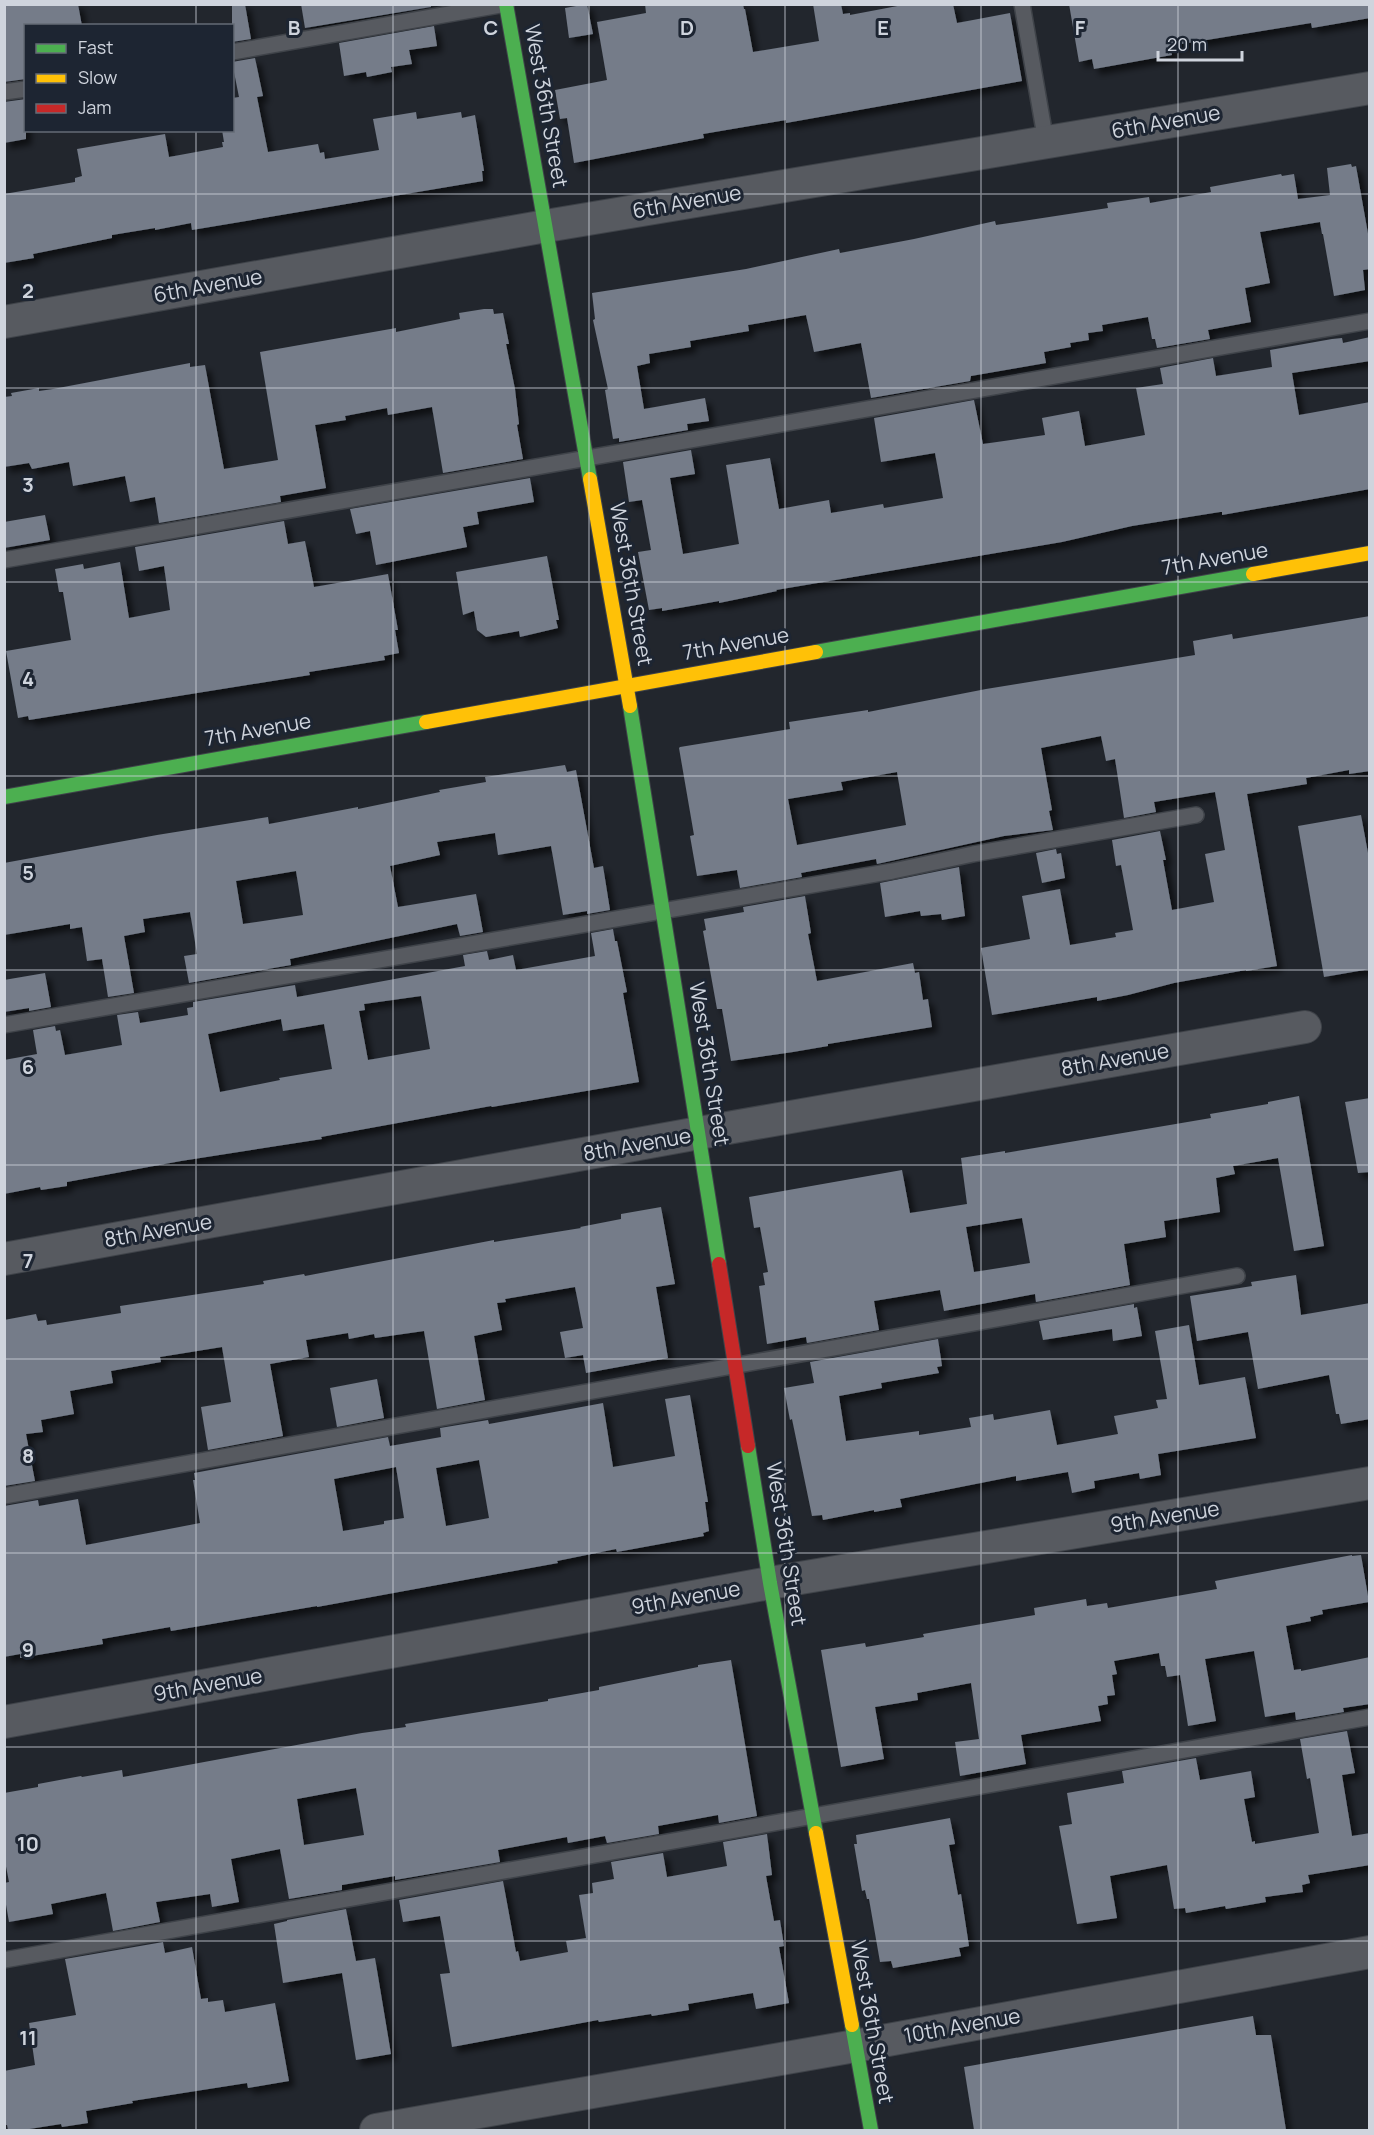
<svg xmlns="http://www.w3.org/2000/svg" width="1374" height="2135" viewBox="0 0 1374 2135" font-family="Manrope,sans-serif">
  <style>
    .building { fill: #747c89; fill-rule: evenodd; filter: url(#shadow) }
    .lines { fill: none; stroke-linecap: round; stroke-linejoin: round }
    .lane-casing { stroke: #3f4349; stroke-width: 18 }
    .street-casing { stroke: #3f4349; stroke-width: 34 }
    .fast-casing { stroke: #3f4349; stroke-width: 16 }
    .slow-casing { stroke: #3f4349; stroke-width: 16 }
    .jam-casing { stroke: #3f4349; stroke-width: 16 }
    .lane { stroke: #575a60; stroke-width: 15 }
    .street { stroke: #575a60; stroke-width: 32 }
    .fast { stroke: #4caf50; stroke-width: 14 }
    .slow { stroke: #ffc107; stroke-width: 14 }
    .jam { stroke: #c62828; stroke-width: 14 }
    .grid { fill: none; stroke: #cfd4dd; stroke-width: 1.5; stroke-opacity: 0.55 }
    .labels { text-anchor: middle; stroke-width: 6; stroke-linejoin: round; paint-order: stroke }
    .street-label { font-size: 21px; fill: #cfd4dd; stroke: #1d2532 }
    .grid-label { font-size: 20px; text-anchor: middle; font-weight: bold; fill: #cfd4dd; stroke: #1d2532; stroke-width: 6; stroke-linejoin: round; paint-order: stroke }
  </style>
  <defs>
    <filter id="shadow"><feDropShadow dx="5.5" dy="5.5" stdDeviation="3" flood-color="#0009"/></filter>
  </defs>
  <rect width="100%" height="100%" fill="#22262d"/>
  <!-- building -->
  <g class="building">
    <polygon points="4,4 78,4 82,26 26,26 26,79 4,82"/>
    <polygon points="232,4 245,4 251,39 232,42"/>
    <polygon points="301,4 431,4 431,7 305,28"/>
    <polygon points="587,4 593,34 569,38 565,8"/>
    <polygon points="645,4 743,4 744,9 745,9 753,52 819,41 813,4 841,4 843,14 850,13 850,15 908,4 953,4 957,23 1010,13 1022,81 786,123 786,120 703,134 704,138 574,163 567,118 560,119 555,90 607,80 597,22 646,13"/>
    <polygon points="1069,4 1370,4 1370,18 1312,28 1311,23 1170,46 1172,55 1094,69 1092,59 1079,62"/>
    <polygon points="434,26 437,46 409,50 412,64 391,67 392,72 367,77 366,72 344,76 339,43"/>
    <polygon points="255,58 263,96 257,97 268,152 318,144 320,153 324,152 325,159 379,150 373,119 416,112 417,119 461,112 462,118 475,115 484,171 482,171 483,181 192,230 191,223 155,230 155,228 112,235 112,238 33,254 34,258 4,263 4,194 75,182 75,178 82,176 77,149 165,134 169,157 223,147 222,142 224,142 222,130 232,130 232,98 239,97 232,62"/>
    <polygon points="26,99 26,139 4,143 4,102"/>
    <polygon points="1351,164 1352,167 1356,166 1370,245 1370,269 1363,270 1365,290 1334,296 1323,234 1322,234 1320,222 1260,232 1270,283 1245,288 1251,322 1208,330 1210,339 1157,348 1155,339 1152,339 1148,317 1102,325 1103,331 1088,333 1089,340 1070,343 1071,347 1044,352 1046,363 971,376 970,381 871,398 861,343 814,352 806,315 748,325 749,331 690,341 691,347 649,354 650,363 637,366 644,409 705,398 709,421 687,424 688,430 619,442 619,438 613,439 605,390 608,389 593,320 595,319 592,293 746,269 839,249 840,253 914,239 995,221 996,225 1108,208 1107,203 1149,197 1150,203 1211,192 1210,187 1281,174 1282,176 1294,174 1298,199 1330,195 1327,168"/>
    <polygon points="484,309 493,309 494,314 503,313 509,344 506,344 515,389 519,424 517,425 523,459 443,473 432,407 388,415 387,408 345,416 346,420 315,425 326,488 280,496 281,502 159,523 155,497 130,502 125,476 73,486 69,462 32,469 29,463 4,467 4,397 12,396 11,393 39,388 39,391 53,389 190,363 190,367 205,365 224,469 278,460 260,352 396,328 396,332 460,319 459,313"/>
    <polygon points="1370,337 1370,361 1292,373 1299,415 1370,402 1370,489 1222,515 1222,512 1220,512 1132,526 1062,542 776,590 777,591 719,603 719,601 662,611 662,608 649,610 638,552 651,550 642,500 629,502 623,462 691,450 695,474 670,478 683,554 739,544 726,465 770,458 779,509 829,500 831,513 883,504 884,508 943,498 935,453 881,462 874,418 974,400 983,444 1045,435 1042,418 1079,411 1085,446 1145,435 1136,388 1163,384 1160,368 1213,358 1216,376 1272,367 1270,350 1332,339 1342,338 1343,343"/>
    <polygon points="530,478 534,502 477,512 479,524 463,527 467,547 376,565 370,531 356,534 350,509"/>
    <polygon points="45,515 50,540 4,548 4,522"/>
    <polygon points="284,521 288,544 305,541 314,587 388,574 398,630 395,630 399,653 384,656 385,660 309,672 310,675 29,720 28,716 18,718 6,651 71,640 63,592 59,592 55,569 83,564 84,569 120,562 129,618 170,610 164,566 139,571 135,547"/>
    <polygon points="547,556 559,620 556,620 558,628 520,637 519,631 486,637 477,630 474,611 463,615 456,572"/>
    <path d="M1370 616V771L1349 774V770L1306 778 1307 784 1247 794 1277 966 1246 971V970L1174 983 1128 995 1097 1001V997L992 1015 981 948 1030 939 1022 896 1060 889 1070 945 1116 937 1115 933 1133 930 1121 865 1116 866 1112 840 1160 831 1166 860H1163L1172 910 1214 902 1205 854 1225 850 1215 792 1154 802 1156 812 1124 818 1115 759 1106 761 1101 736 1041 748 1052 810 1049 811 1053 830 1004 836 877 864 876 859 801 873 802 877 740 888 737 870 697 876 690 836 694 835 679 748 680 747 790 729 789 722 868 710V712L986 689 1195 655 1193 641 1232 634 1233 639ZM897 772 906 825 797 845 788 799 843 790 841 782Z"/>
    <path d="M565 765 567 772 576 770 594 868 603 866 610 910 587 914V911L563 915 551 846 498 855 495 833 437 842 440 855 390 866 398 907 476 894 483 932 460 936 457 924 290 959 291 965 189 983 184 956 197 954 190 912 143 919 145 932 124 936 134 993 108 997 102 959 87 961 82 927 70 929V924L4 935V863L157 835 268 817 269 824 358 807V809L440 792 439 790 486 782 485 777ZM296 871 303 915 243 924 236 881Z"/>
    <polygon points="1361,815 1370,864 1370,969 1324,977 1298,826"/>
    <polygon points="1056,849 1057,854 1061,853 1065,878 1042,883 1036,853"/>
    <polygon points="959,867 965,916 942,920 941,914 921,916 920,911 885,917 880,883"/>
    <polygon points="805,896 811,933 808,934 817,981 913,963 915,973 919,972 923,1000 928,999 932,1027 828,1044 828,1046 793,1052 731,1061 722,1009 717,1009 703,931 706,930 704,919 744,912 743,907"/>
    <path d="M613 929 615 941H617L627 992 623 993 639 1082 492 1107 491 1106 321 1137 322 1139 181 1161 67 1182V1186L41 1190 40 1187 4 1194V1060L37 1054 33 1030 55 1026 56 1031 60 1030 65 1055 122 1045 117 1015 138 1012 140 1023 188 1015 187 1008 193 1007V1002L295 985 297 997 465 966 463 955 487 951 489 960 513 955 516 970 595 956 591 933ZM421 996 430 1049 368 1060 359 1011 365 1010 364 1004ZM281 1019 283 1031 324 1024 332 1069 279 1078 280 1080 220 1092 208 1034Z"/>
    <polygon points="45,973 51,1007 29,1011 29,1008 4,1012 4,980"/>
    <path d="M1299 1096 1324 1246 1294 1251 1278 1158 1233 1166 1235 1174 1216 1178 1220 1212 1164 1221 1166 1237 1124 1244 1130 1285 1036 1302 1035 1294 944 1311 940 1290 874 1301 879 1330 807 1343 806 1337 767 1344 759 1286 765 1285 763 1273 768 1272 760 1227 754 1228 749 1197 902 1170 910 1213 967 1204 961 1158 1005 1151V1153L1211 1118 1210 1114 1268 1104V1102ZM1022 1218 1030 1263 974 1272 966 1227Z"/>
    <polygon points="1370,1098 1370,1172 1358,1173 1345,1102"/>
    <polygon points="661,1207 675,1284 656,1287 668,1358 586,1373 583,1355 565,1358 560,1332 583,1328 575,1287 505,1299 506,1302 497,1303 502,1330 474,1336 485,1400 437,1409 424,1331 375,1338 374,1334 349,1339 348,1333 306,1340 309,1357 270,1364 283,1436 208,1450 201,1407 231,1402 222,1347 160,1357 161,1362 111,1371 113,1383 70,1391 74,1414 41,1420 43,1432 26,1434 35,1481 4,1486 4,1320 36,1314 38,1321 46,1320 47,1325 121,1313 120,1306 264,1284 263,1281 304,1274 305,1276 494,1240 494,1242 581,1228 580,1227 621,1219 621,1214"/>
    <polygon points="1296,1275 1301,1315 1370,1303 1370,1419 1341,1424 1339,1414 1336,1414 1329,1375 1258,1389 1248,1332 1197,1341 1190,1296 1252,1286 1251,1282"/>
    <polygon points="1134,1304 1134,1308 1137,1307 1142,1336 1113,1341 1112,1329 1043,1340 1039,1321"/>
    <polygon points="1189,1325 1199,1385 1245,1377 1256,1438 1158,1454 1161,1475 1140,1479 1139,1473 1094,1481 1095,1488 1072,1493 1068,1472 1016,1481 1016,1476 905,1498 900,1499 902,1507 874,1512 874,1510 823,1520 822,1515 812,1516 792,1419 790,1420 784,1388 814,1383 810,1362 938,1339 942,1366 937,1367 939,1373 881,1383 882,1388 839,1396 846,1441 919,1431 919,1435 971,1427 969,1418 993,1414 994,1420 1050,1410 1057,1445 1118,1434 1114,1416 1158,1408 1156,1400 1167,1399 1155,1331"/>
    <polygon points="377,1379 384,1418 337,1427 330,1388"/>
    <path d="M690 1395 708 1502H705L709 1531 703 1533 704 1536 617 1552 616 1549 557 1561 558 1563 317 1607V1606L171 1631 170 1627 102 1639 103 1644 20 1658V1654L4 1657V1506L38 1500 39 1506 78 1499 86 1545 200 1523 193 1480H195L194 1473 388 1437 390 1446 441 1437 440 1428 488 1420 489 1424 603 1403 613 1467 675 1456 665 1399ZM479 1460 489 1518 446 1526 436 1468ZM396 1467 404 1518 384 1521V1524L343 1531 334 1479Z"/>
    <polygon points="1352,1555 1352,1556 1361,1555 1369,1602 1322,1610 1323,1614 1310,1617 1311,1621 1286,1626 1294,1670 1301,1669 1301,1671 1370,1657 1370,1704 1343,1708 1344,1712 1296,1720 1295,1712 1265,1717 1254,1651 1205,1659 1216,1721 1188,1726 1180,1675 1167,1677 1165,1666 1161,1666 1159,1653 1114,1661 1117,1674 1112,1675 1115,1695 1107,1696 1108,1704 1098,1706 1101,1721 1021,1735 1026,1764 960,1776 955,1742 979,1739 971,1683 917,1693 918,1700 875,1707 884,1759 841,1767 821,1650 865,1643 866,1647 924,1637 923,1634 1035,1615 1034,1608 1086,1599 1087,1606 1107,1603 1108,1608 1217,1589 1215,1581"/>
    <path d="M731 1660 757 1816 719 1823 718 1815 658 1826 659 1834 607 1843 605 1836 568 1843 567 1837 498 1850 500 1862 395 1880V1876L342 1885V1890L289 1899 280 1849 231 1859 239 1902 212 1907 210 1894 156 1902 160 1922 113 1931 106 1893 51 1904 53 1914 9 1922 4 1893V1883L9 1882 4 1856V1793L38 1787V1784L81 1776 82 1777 122 1770 123 1777 362 1733 406 1727 405 1724 548 1701V1699L599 1690V1687L698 1667V1665ZM356 1788 364 1835 304 1845 297 1799Z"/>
    <polygon points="1347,1731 1355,1773 1342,1775 1352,1836 1370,1833 1370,1865 1308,1875 1310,1883 1302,1885 1303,1892 1265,1897 1266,1902 1226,1909 1225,1906 1186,1913 1185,1908 1174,1909 1167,1865 1110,1876 1117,1918 1077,1924 1059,1826 1072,1824 1067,1793 1124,1783 1122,1771 1196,1758 1200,1780 1251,1771 1255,1797 1244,1799 1252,1842 1255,1841 1255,1844 1319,1833 1310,1778 1307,1779 1300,1739"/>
    <polygon points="950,1818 955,1844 949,1845 958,1895 961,1894 969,1946 959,1948 961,1956 893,1968 891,1961 880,1962 869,1899 867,1899 865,1890 862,1891 854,1844 857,1844 856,1835"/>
    <polygon points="767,1834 772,1875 766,1876 774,1921 780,1920 784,1946 779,1947 789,2003 756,2009 753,1993 688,2004 689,2010 652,2016 651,2014 599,2022 598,2020 452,2047 440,1974 450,1973 440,1916 403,1922 399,1900 503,1881 516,1952 518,1951 520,1961 568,1952 566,1941 586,1938 579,1895 593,1893 592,1883 614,1879 611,1862 663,1853 667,1877 727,1866 723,1842"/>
    <polygon points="346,1909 356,1961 375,1958 391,2054 356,2060 342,1973 283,1983 274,1924 287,1921 287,1920"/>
    <polygon points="163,1942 165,1953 192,1947 201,1999 208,1998 208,2002 223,2000 225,2012 275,2003 289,2081 248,2088 247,2083 132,2101 133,2103 86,2111 88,2123 62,2127 61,2124 23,2130 8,2130 7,2125 4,2125 4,2071 35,2065 29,2023 76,2015 65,1959"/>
    <polygon points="1253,2016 1256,2035 1271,2035 1286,2130 974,2130 964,2067"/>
  </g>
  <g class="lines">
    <defs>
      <g id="lane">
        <polyline points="1022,4 1046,142"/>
        <polyline points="232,52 506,4"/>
        <polyline points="4,92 26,89"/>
        <polyline points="4,560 1370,321"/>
        <polyline points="4,1025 893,871 973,854 1196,815"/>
        <polyline points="4,1496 1237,1276"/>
        <polyline points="4,1960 1370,1717"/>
      </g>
      <g id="street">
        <polyline points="4,322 546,226 1370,88"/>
        <polyline points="4,1259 699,1133 1305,1027"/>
        <polyline points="4,1722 770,1583 1370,1483"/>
        <polyline points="376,2130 855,2046 1370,1952"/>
      </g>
      <g id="fast">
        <polyline points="506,4 590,479"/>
        <polyline points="816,652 1253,574"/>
        <polyline points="630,706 719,1264"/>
        <polyline points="4,797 426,722"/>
        <polyline points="748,1446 770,1583 816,1833"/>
        <polyline points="852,2025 871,2130"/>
      </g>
      <g id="slow">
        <polyline points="590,479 630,706"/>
        <polyline points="1253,574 1370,553"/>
        <polyline points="426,722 816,652"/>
        <polyline points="816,1833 852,2025"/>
      </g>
      <polyline id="jam" points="719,1264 748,1446"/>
    </defs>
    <!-- lane casing -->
    <use href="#lane" class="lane-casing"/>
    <!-- street casing -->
    <use href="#street" class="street-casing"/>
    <!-- fast casing -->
    <use href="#fast" class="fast-casing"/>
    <!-- slow casing -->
    <use href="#slow" class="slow-casing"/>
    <!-- jam casing -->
    <use href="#jam" class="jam-casing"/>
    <!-- lane -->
    <use href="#lane" class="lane"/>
    <!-- street -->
    <use href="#street" class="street"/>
    <!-- fast -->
    <use href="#fast" class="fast"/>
    <!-- slow -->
    <use href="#slow" class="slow"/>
    <!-- jam -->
    <use href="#jam" class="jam"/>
  </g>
  <!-- grid -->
  <path class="grid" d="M196 4V26M393 4V2130M589 4V2130M785 4V2130M981 4V2130M1178 4V2130M196 130V2130M4 194H1370M4 388H1370M4 582H1370M4 776H1370M4 970H1370M4 1165H1370M4 1359H1370M4 1553H1370M4 1747H1370M4 1941H1370"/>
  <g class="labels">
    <!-- street labels -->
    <g class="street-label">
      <text transform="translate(546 106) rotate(80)" y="7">West 36th Street</text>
      <text transform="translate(1166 122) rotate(-10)" y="7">6th Avenue</text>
      <text transform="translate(687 202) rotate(-10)" y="7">6th Avenue</text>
      <text transform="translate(208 286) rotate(-10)" y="7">6th Avenue</text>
      <text transform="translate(1215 559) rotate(-10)" y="7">7th Avenue</text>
      <text transform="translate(631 584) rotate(80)" y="7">West 36th Street</text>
      <text transform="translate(736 644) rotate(-10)" y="7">7th Avenue</text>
      <text transform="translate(258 730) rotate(-10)" y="7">7th Avenue</text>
      <text transform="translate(1115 1060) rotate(-10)" y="7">8th Avenue</text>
      <text transform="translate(709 1064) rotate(81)" y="7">West 36th Street</text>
      <text transform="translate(637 1145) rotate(-10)" y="7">8th Avenue</text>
      <text transform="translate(158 1231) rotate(-10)" y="7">8th Avenue</text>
      <text transform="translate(1165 1517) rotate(-9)" y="7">9th Avenue</text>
      <text transform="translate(786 1544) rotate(81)" y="7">West 36th Street</text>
      <text transform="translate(686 1598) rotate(-10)" y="7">9th Avenue</text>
      <text transform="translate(208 1685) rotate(-10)" y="7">9th Avenue</text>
      <text transform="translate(872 2022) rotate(80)" y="7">West 36th Street</text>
      <text transform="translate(962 2026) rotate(-10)" y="7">10th Avenue</text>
    </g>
  </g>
  <g class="grid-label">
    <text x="294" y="35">B</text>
    <text x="491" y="35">C</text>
    <text x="687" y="35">D</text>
    <text x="883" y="35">E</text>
    <text x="1080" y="35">F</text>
    <text x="28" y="298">2</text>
    <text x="28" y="492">3</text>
    <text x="28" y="686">4</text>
    <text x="28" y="880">5</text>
    <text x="28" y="1074">6</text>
    <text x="28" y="1268">7</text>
    <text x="28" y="1463">8</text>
    <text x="28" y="1657">9</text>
    <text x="28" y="1851">10</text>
    <text x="28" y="2045">11</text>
  </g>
  <!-- border -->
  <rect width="1374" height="2135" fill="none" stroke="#cfd4dd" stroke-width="12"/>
  <!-- legend -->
  <rect x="24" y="24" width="210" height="108" fill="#1d2532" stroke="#646b76" stroke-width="1.5"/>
  <rect x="36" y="44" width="30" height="9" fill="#4caf50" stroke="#646b76" stroke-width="1.5"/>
  <text x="78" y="54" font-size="18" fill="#cfd4dd">Fast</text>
  <rect x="36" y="74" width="30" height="9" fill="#ffc107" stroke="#646b76" stroke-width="1.5"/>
  <text x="78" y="84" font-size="18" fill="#cfd4dd">Slow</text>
  <rect x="36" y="104" width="30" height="9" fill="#c62828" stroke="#646b76" stroke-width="1.5"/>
  <text x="78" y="114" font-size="18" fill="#cfd4dd">Jam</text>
  <!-- scale -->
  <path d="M1158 51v9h84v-9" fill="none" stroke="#cfd4dd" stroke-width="3"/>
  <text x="1167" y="51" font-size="18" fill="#cfd4dd" stroke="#1d2532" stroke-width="4.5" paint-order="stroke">20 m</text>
</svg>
